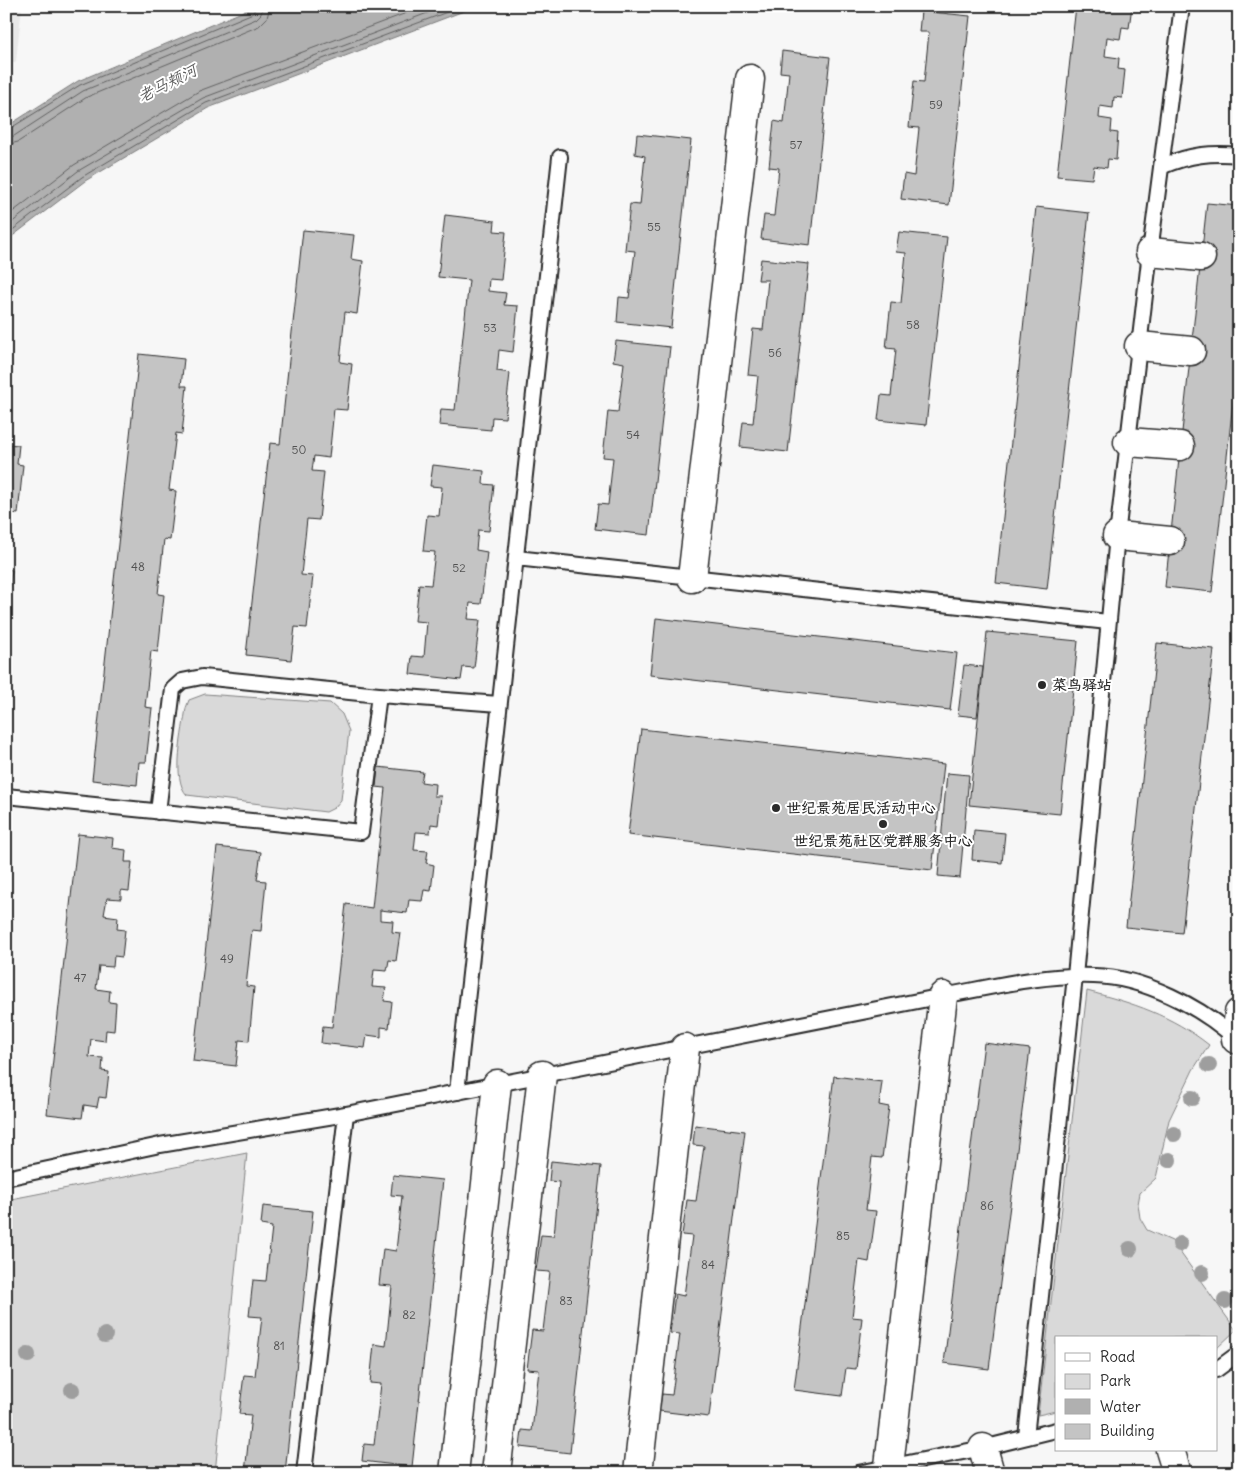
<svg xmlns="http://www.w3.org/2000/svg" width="1245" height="1479" viewBox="0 0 1245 1479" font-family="Delius,'LXGW WenKai TC',sans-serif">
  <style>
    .built { fill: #e8e8e8 }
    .green { fill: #d9d9d9; stroke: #828282 }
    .water { fill: #b0b0b0; stroke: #7b7b7b }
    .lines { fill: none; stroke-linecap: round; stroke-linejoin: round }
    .shore { stroke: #606060; stroke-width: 1 }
    .building { fill: #c4c4c4; stroke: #2b2b2b }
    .service-casing { stroke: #2b2b2b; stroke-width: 18 }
    .minor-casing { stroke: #2b2b2b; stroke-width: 31 }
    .service { stroke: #fff; stroke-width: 14 }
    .minor { stroke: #fff; stroke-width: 28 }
    .tree { fill: #9e9e9e }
    .poi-dot { fill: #2b2b2b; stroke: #fff; stroke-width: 2 }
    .labels { text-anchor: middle; stroke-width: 4; stroke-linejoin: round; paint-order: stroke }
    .number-label { font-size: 12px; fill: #515151 }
    .poi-label { font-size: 15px; font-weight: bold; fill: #2b2b2b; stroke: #fff; text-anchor: start }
    .water-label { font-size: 16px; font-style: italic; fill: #5a5a5a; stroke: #fff }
  </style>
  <rect width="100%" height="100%" fill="#f7f7f7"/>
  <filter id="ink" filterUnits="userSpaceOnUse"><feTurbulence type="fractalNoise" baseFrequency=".02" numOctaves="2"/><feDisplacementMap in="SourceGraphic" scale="10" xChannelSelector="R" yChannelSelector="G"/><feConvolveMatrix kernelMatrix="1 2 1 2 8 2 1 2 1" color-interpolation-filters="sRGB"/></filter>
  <g filter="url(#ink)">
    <!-- built -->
    <polygon class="built" points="6,6 22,6 16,61 6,68"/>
    <!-- green -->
    <g class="green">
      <path d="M205 694 330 703 342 714 349 731 341 800 334 808 326 812 187 795C171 779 183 730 186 708L189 700Z"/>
      <path d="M1087 991C1133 1003 1171 1015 1209 1045L1193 1070 1169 1120 1156 1178 1140 1193 1138 1204 1140 1218 1147 1230 1172 1241 1236 1330 1216 1349V1338H1056V1411L1038 1415Z"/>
      <polygon points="247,1153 215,1473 6,1473 6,1200"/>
    </g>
    <!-- water -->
    <polygon class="water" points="256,6 477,6 208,108 85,181 6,241 6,127 78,81"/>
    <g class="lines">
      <!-- shore -->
      <g class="shore">
        <polyline points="6,131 80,85 253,13 256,6"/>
        <polyline points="6,137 14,136 83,91 256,19 261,14 263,6"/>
        <polyline points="6,145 18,142 87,97 259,26 267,18 270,6"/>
        <polyline points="6,217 74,165 199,91 425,6"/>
        <polyline points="6,227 78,171 203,98 446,6"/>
        <polyline points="6,235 82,177 206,103 463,6"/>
      </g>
    </g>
    <!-- building -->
    <g class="building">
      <polygon points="1076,6 1132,6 1129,28 1122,27 1120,39 1107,37 1105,56 1119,58 1118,69 1125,70 1122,98 1114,97 1113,108 1100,106 1099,118 1112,120 1111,132 1118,133 1116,160 1108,159 1107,168 1094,166 1092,179 1057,176"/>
      <polygon points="921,11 970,16 949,205 901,199 904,174 914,176 919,128 909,127 914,81 924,82 929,32 919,32"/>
      <polygon points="782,51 830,57 810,245 761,239 764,215 774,216 779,168 769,167 774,121 784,123 789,73 780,72"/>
      <polygon points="637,134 691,140 671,328 617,322 619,297 629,298 635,251 625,250 630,204 640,205 645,156 635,154"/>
      <polygon points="1207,203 1239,206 1239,348 1212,592 1165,587"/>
      <polygon points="1036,207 1089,213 1047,589 996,583"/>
      <polygon points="445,215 495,221 494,231 506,232 501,280 489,279 488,291 506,293 504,305 518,306 513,352 499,350 497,371 510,373 505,418 492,417 491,430 439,425 441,409 455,410 469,280 438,277"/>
      <polygon points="303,230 354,235 351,259 363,261 357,314 345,312 340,362 352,364 347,410 334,409 329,458 314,456 312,471 324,472 319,520 307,519 301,575 313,576 307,628 295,627 291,660 246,655 270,443 280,444"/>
      <polygon points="899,232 947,237 926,425 878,420 881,395 891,396 896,349 886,348 891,302 901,303 906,253 896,252"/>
      <polygon points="761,259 809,264 788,452 740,447 743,422 753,423 758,376 748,375 753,329 763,330 768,280 758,280"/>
      <polygon points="616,341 670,347 649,535 595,529 598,504 608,505 613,458 603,457 608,411 618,412 624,363 613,361"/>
      <polygon points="139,354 184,359 181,386 187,386 182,434 176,433 169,490 176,491 170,540 164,539 158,594 164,595 158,652 151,651 145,707 152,708 146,762 139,762 137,785 92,780"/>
      <polygon points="6,444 19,445 17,464 23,465 18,514 11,513 6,558"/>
      <polygon points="433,465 484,471 483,484 494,485 489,531 478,530 476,550 487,552 481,604 470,603 468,619 480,620 474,668 463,667 461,680 410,674 412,656 424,657 427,622 415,621 419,584 431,585 435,552 423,551 427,515 439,516 442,487 430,486"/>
      <polygon points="6,569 12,570 6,617"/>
      <polygon points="656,618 957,653 950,710 650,675"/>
      <polygon points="987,632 1078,641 1060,814 969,805"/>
      <polygon points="1157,643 1214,649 1182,933 1126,927"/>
      <polygon points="964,665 983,667 977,717 958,715"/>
      <polygon points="641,729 944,764 932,870 628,835"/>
      <polygon points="378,767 423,772 421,782 435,784 434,796 441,796 438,825 431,824 430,833 416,832 414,850 428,851 426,863 434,865 431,891 424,890 422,901 409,900 407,913 380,910 380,920 393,921 392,932 400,933 396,961 389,960 387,971 374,970 372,987 386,988 384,1001 392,1002 389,1028 381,1027 381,1037 367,1035 365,1048 321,1043 323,1026 332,1027 346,904 372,908 385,788 376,787"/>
      <polygon points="947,773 969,775 960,878 938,876"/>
      <polygon points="974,830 1005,833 1002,863 972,860"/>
      <polygon points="78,834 113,838 112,848 126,850 125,862 132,862 129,891 121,890 121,899 107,898 104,915 118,917 117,929 125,930 122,957 114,956 113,967 99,966 96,989 110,991 109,1002 116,1003 114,1031 106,1030 105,1041 91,1039 89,1057 103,1058 102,1071 109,1072 106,1098 99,1097 97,1107 84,1105 82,1118 47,1114"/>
      <polygon points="217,847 261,852 257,880 266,881 261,931 252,930 246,986 254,987 249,1041 239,1040 236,1066 193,1061"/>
      <polygon points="984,1043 1030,1049 989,1369 944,1363"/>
      <polygon points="834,1076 882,1082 879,1105 889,1107 882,1158 872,1157 866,1210 876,1211 869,1262 859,1260 852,1317 862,1318 856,1369 846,1368 842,1396 794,1390"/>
      <polygon points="695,1125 745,1131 709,1417 659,1411 662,1394 672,1395 680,1334 670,1333 675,1294 684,1296 692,1236 682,1235 687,1200 696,1201 704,1146 693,1145"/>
      <polygon points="551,1161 601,1166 570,1453 520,1447 522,1430 532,1431 539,1370 527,1369 532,1330 543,1331 550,1272 536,1271 541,1235 554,1236 559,1182 549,1181"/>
      <polygon points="393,1175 443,1180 412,1467 362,1461 364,1444 374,1445 381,1384 370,1383 374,1344 386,1346 392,1286 379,1285 383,1249 396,1251 402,1196 391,1195"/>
      <polygon points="263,1206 313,1211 285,1473 245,1473 251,1415 239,1414 244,1375 255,1376 262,1317 249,1316 253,1280 266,1281 272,1227 261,1225"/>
    </g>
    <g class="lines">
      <defs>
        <g id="service">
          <path d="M1163 166C1189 155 1211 152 1239 155"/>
          <polyline points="516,558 1108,622"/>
          <polyline points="6,796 361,832 379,695"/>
          <polyline points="158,812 173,689 182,681 202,677 379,695 499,704"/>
          <polyline points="457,1092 560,157"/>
          <path d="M6 1178 160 1145 346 1114 943 996C992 987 1043 974 1094 976 1143 977 1202 1007 1237 1040"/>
          <polyline points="1216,1370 1239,1353"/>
          <polyline points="1026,1437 1075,976 1117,536 1150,252 1182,6"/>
          <polyline points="304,1473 346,1114"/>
          <polyline points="858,1473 983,1448 1056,1430"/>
        </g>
        <g id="minor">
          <polyline points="1150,252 1201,257"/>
          <polyline points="1139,346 1191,351"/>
          <polyline points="1128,442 1180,446"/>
          <polyline points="1117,536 1170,541"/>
          <polyline points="692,578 750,79"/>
          <polyline points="1236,1039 1239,1013"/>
          <polyline points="983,1448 990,1473"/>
          <polyline points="1170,1450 1175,1466 1174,1473"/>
          <polyline points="889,1466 943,996"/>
          <polyline points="454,1473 497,1084"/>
          <polyline points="496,1473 542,1075"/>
          <polyline points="638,1473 685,1048"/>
        </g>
      </defs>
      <!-- service casing -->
      <use href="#service" class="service-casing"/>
      <!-- minor casing -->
      <use href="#minor" class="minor-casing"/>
      <!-- service -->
      <use href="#service" class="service"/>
      <!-- minor -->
      <use href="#minor" class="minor"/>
    </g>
    <!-- trees -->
    <g class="tree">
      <circle cx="1209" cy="1065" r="8"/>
      <circle cx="1192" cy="1098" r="8"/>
      <circle cx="1174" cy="1134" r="8"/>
      <circle cx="1169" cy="1160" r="8"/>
      <circle cx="1180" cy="1244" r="8"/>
      <circle cx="1130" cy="1249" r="8"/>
      <circle cx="1202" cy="1273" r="8"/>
      <circle cx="1225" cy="1301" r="8"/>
      <circle cx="105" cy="1335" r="8"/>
      <circle cx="28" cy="1355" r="8"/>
      <circle cx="72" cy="1390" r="8"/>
    </g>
  </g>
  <!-- markers -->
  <g class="poi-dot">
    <circle cx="1042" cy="685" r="5"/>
    <circle cx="776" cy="808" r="5"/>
    <circle cx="883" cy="824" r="5"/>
  </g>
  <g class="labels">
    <!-- number labels -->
    <g class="number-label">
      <text x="936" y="109">59</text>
      <text x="796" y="149">57</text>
      <text x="654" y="231">55</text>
      <text x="913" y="329">58</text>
      <text x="490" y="332">53</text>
      <text x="775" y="357">56</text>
      <text x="633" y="439">54</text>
      <text x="299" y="454">50</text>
      <text x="138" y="571">48</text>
      <text x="459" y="572">52</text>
      <text x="227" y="963">49</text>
      <text x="80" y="982">47</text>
      <text x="987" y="1210">86</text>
      <text x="843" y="1240">85</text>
      <text x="708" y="1269">84</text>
      <text x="566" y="1305">83</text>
      <text x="409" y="1319">82</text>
      <text x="279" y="1350">81</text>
    </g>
    <!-- poi labels -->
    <g class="poi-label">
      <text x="1052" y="690">菜鸟驿站</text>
      <text x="786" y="813">世纪景苑居民活动中心</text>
      <text x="883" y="846" text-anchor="middle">世纪景苑社区党群服务中心</text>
    </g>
    <!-- water labels -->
    <g class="water-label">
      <text transform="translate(167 83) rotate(-27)" y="6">老马颊河</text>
    </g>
  </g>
  <!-- margin -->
  <rect width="1245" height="1479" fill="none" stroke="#fff" stroke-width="25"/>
  <rect x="12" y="12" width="1220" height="1454" fill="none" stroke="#2b2b2b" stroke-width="2" filter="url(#ink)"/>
  <!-- legend -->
  <rect x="1055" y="1336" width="162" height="115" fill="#ffffff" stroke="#aaaaaa"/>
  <rect x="1065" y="1353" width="25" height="8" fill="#ffffff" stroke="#aaaaaa"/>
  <text x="1100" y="1362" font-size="15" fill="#2b2b2b">Road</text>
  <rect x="1065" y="1374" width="25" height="15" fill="#d9d9d9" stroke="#aaaaaa"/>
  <text x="1100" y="1386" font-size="15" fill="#2b2b2b">Park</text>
  <rect x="1065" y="1399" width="25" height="15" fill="#b0b0b0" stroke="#aaaaaa"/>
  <text x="1100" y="1412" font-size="15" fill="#2b2b2b">Water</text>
  <rect x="1065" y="1424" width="25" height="15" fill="#c4c4c4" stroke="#aaaaaa"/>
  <text x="1100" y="1436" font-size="15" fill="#2b2b2b">Building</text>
</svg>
